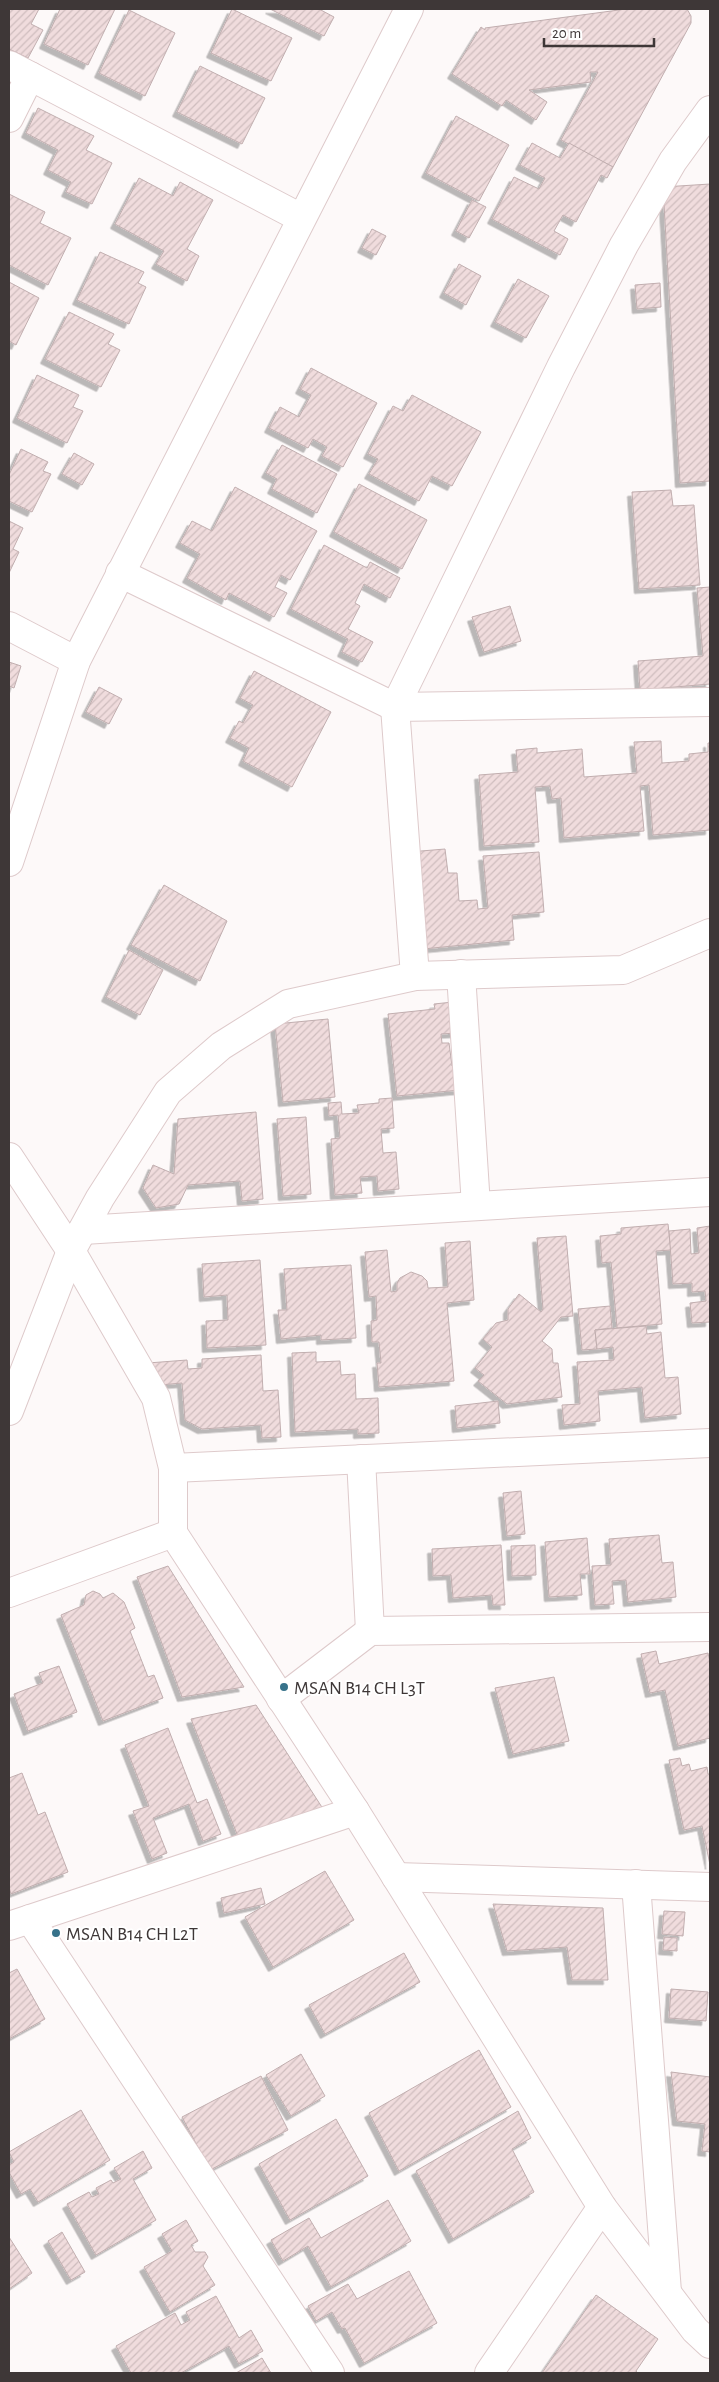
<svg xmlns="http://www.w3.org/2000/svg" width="719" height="2382" viewBox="0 0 719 2382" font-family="'Alegreya Sans',sans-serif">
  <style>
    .building { fill: url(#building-hatch); stroke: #c1aeaf; filter: url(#shadow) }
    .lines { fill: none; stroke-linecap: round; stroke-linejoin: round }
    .minor-casing { stroke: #decacb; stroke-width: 30 }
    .minor { stroke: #fff; stroke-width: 28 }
    .poi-dot { fill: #37728a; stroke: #fff; stroke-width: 2 }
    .labels { text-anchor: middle; stroke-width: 4; stroke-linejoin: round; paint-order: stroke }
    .poi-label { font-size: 19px; fill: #3e3737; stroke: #fff; text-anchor: start }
  </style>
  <defs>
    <pattern id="building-hatch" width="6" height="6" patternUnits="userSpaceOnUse" patternTransform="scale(1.25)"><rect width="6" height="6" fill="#f0dcdd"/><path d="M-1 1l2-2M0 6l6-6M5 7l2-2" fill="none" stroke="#cfbdbe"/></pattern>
    <filter id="shadow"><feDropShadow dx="-4.5" dy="4.5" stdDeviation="0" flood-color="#0004"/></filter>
  </defs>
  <rect width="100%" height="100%" fill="#fdf9f9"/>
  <!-- building -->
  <g class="building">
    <polygon points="9,9 39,9 31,24 43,30 28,58 9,49"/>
    <polygon points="60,9 115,9 88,65 44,44"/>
    <polygon points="232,9 292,38 271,81 211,53"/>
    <polygon points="270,9 319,9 334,17 324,36"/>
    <polygon points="626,9 687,9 691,16 691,23 613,167 561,140 598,72 590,72 591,82 529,90 547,102 536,120 506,100 502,106 452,74 481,27 485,30 485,28"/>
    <polygon points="129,10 175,33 145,96 99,73"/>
    <polygon points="200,66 265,98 242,144 177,112"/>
    <polygon points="38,108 94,136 86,150 112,163 92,204 66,192 71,182 48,170 58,150 26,133"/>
    <polygon points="456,116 509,145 479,201 426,173"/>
    <polygon points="532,143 560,158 569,143 613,167 607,178 601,175 576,222 563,215 554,231 568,239 560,255 492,219 514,177 539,189 545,178 520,165"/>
    <polygon points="139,178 173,196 180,182 213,200 187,249 199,256 187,281 156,264 164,251 115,224"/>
    <polygon points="710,184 710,481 680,483 663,187"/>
    <polygon points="9,194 45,212 40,223 71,238 48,285 9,265"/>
    <polygon points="472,200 486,207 469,238 456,231"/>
    <polygon points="372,229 386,236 376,255 362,248"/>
    <polygon points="100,252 144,272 138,283 146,287 129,324 77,300"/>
    <polygon points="459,264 481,276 466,305 444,293"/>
    <polygon points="518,279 549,296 526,338 495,322"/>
    <polygon points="9,282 39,298 16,345 9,341"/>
    <polygon points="660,283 661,307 637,309 635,285"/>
    <polygon points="69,312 114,334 108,344 120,350 101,387 45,359"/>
    <polygon points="311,368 377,403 343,467 322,456 327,447 313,439 308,448 269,428 280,407 299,417 311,395 300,389"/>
    <polygon points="37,375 79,395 73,407 83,411 67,443 17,418"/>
    <polygon points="412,395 481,432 452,486 432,476 419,501 369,474 378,459 368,454 393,406 403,411"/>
    <polygon points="282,445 337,474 317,513 272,489 277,479 266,473"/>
    <polygon points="21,449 48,462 43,471 51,474 32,512 9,501 9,475"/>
    <polygon points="74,453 94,464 82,485 62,474"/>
    <polygon points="359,484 427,520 402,569 334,532"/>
    <polygon points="235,487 317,531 290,580 281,575 275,587 287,593 274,617 229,593 226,600 187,578 200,554 180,543 192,521 212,531"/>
    <polygon points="671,490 673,506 694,505 700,585 639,589 632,492"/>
    <polygon points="9,521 23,528 13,549 19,552 9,573"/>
    <polygon points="324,545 367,568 370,562 400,578 390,598 364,584 355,603 360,606 348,629 373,642 362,662 342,652 348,639 291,609"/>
    <polygon points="710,587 710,684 640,690 638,661 703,656 697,588"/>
    <polygon points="510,606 521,641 484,652 472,617"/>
    <polygon points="9,662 21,666 14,688 9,686"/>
    <polygon points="254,671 331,712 292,787 243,761 249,748 230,738 239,721 243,723 253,705 240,698"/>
    <polygon points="99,687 122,699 109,724 86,712"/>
    <polygon points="661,741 662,763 689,761 689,754 708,752 708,743 710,743 710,830 653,835 649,785 640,786 644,831 564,838 561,798 552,799 550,786 535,787 539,842 484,846 479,775 518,772 516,750 537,748 537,753 582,749 584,777 637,773 634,742"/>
    <polygon points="445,849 448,873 457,873 459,901 477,900 478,909 488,908 483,856 539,852 544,912 512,915 514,940 423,949 409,852"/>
    <polygon points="164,885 227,921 200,981 131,945"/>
    <polygon points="129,950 163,970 140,1015 106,997"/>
    <polygon points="453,1002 456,1033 441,1034 442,1043 449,1043 452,1066 457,1066 460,1090 397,1096 388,1014 435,1009 434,1004"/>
    <polygon points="328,1019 335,1097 283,1102 275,1024"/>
    <polygon points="392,1098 394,1128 381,1129 383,1153 396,1152 399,1189 378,1191 377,1176 360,1177 362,1193 335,1195 331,1139 340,1138 338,1115 329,1116 328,1103 341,1102 342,1114 359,1113 357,1105 379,1103 379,1099"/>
    <polygon points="256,1112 263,1199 242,1201 240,1181 188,1185 179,1204 156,1208 143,1188 153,1165 174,1174 178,1119"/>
    <polygon points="306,1117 311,1194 283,1196 277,1119"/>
    <polygon points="668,1224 671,1250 656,1251 662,1324 617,1328 611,1262 602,1263 600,1236 621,1234 621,1228"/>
    <polygon points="710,1226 710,1322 692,1323 690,1303 706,1301 705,1291 692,1292 692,1283 673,1284 669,1231 690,1229 691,1254 699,1253 697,1228"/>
    <polygon points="566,1236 573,1316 561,1317 542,1341 552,1349 553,1363 558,1363 562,1397 507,1404 478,1381 484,1375 475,1368 492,1347 483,1339 496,1323 508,1320 508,1309 519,1294 541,1312 543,1309 537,1238"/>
    <polygon points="470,1241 474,1300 447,1303 454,1381 379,1387 377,1363 381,1363 379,1342 372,1342 371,1321 377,1320 376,1296 369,1297 365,1252 387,1250 391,1292 397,1291 397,1283 400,1278 411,1272 422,1276 427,1281 428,1288 448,1287 445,1243"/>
    <polygon points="260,1260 266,1345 207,1348 206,1321 228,1320 227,1295 204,1297 202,1264"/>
    <polygon points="351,1265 356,1338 321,1340 321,1335 281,1339 278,1310 287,1310 284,1269"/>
    <polygon points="610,1306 612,1328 595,1330 597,1349 582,1350 578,1309"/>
    <polygon points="646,1326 647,1334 661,1332 665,1378 678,1377 681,1414 645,1418 642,1387 598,1391 600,1421 564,1425 562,1405 580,1404 577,1362 614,1360 613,1347 597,1349 595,1330"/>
    <polygon points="316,1352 316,1362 340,1361 341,1375 355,1374 356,1399 378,1398 379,1433 358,1434 358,1429 295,1432 292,1353"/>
    <polygon points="261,1355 263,1391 278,1390 281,1437 262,1438 261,1425 202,1429 185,1420 182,1383 160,1385 148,1363 187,1360 188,1369 202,1368 202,1359"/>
    <polygon points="498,1401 500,1423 457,1428 455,1406"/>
    <polygon points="521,1491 525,1534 507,1536 503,1493"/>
    <polygon points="659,1535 662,1563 673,1562 676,1597 628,1602 626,1580 612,1581 614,1604 595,1605 592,1566 611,1565 609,1539"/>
    <polygon points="587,1538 590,1574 580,1574 582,1595 549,1597 545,1542"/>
    <polygon points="501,1545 505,1605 493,1605 492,1595 453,1598 451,1575 433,1576 432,1549"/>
    <polygon points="535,1545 536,1575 512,1576 511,1546"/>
    <polygon points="168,1566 244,1687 182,1697 137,1577"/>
    <polygon points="93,1591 100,1594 103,1598 113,1593 124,1602 135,1628 130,1631 148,1677 154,1675 163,1698 103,1721 61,1615 84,1605 86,1595"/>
    <polygon points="656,1651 659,1664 708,1653 710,1662 710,1738 678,1746 665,1690 650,1693 641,1654"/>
    <polygon points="59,1666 77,1712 28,1731 14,1694 43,1683 39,1673"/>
    <polygon points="554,1677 569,1741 513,1754 495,1688"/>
    <polygon points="256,1705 327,1815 241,1844 191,1719"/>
    <polygon points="168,1728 197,1803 207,1799 221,1834 203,1841 189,1804 153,1818 167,1853 152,1859 133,1811 149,1806 125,1745"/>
    <polygon points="680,1758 682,1766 689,1764 691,1771 707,1767 708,1774 710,1774 710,1865 702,1826 684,1830 669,1760"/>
    <polygon points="22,1773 38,1815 45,1812 68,1872 11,1894 9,1887 9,1778"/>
    <polygon points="325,1871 354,1920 273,1967 245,1917"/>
    <polygon points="261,1888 265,1904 224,1913 221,1898"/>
    <polygon points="493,1904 603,1908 608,1980 572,1980 567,1947 507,1951"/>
    <polygon points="664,1911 685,1912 683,1936 662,1934"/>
    <polygon points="664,1937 677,1938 677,1951 663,1950"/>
    <polygon points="404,1953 420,1982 325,2034 309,2005"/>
    <polygon points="17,1969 45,2019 9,2039 9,1973"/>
    <polygon points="671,1989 708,1992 706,2021 669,2018"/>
    <polygon points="479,2050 511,2107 399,2171 369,2113"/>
    <polygon points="301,2054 325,2096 291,2116 266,2075"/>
    <polygon points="671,2072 710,2077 710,2152 702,2151 705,2124 677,2121"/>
    <polygon points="261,2076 288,2130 210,2170 182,2117"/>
    <polygon points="81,2110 110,2160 38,2202 30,2189 21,2194 9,2172 9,2165 14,2162 9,2152"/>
    <polygon points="518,2111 531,2138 512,2149 534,2192 453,2239 416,2171"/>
    <polygon points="336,2119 368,2176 290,2220 259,2164"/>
    <polygon points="143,2151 152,2168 133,2179 156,2220 96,2255 67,2204 89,2192 92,2197 99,2194 96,2188 111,2180 113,2183 121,2179 114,2168"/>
    <polygon points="388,2200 411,2241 331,2287 308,2246 283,2261 271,2240 309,2218 321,2238"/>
    <polygon points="186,2220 198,2241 191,2245 195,2252 205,2252 208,2257 203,2266 215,2285 170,2312 144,2267 172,2251 162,2234"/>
    <polygon points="62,2232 85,2272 71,2280 48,2241"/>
    <polygon points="9,2237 32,2273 9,2289"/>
    <polygon points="409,2271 437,2323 364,2363 345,2328 342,2329 332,2312 316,2321 308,2306 348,2284 357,2299"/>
    <polygon points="596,2295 658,2339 636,2371 638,2373 542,2373"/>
    <polygon points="216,2296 239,2338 251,2330 263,2351 239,2364 229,2346 181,2373 131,2373 116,2346 175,2313 181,2325 190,2320 186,2312"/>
    <polygon points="262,2358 271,2373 236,2373"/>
  </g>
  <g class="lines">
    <defs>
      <g id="minor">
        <polyline points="9,65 301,218"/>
        <polyline points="9,118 30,76"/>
        <polyline points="120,573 395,707 710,702"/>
        <polyline points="9,626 76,661"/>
        <polyline points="9,862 76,661 409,9"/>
        <polyline points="461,974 476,1206"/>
        <polyline points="415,976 395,707 561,367 624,245 673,161 710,110"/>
        <polyline points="9,1157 71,1251 156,1398 173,1468 173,1533 355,1811 602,2207 695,2330 710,2344"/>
        <polyline points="83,1230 710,1192"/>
        <polyline points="9,1411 71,1251 100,1198 168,1092 221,1046 288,1004 415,976 623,970 710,933"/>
        <polyline points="361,1459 370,1631"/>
        <polyline points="173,1468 710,1443"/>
        <polyline points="9,1593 173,1533"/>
        <polyline points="281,1699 370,1631 710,1627"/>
        <polyline points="396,1877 710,1887"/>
        <polyline points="636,1884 667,2292"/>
        <polyline points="30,1919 330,2373"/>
        <polyline points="9,1926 355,1811"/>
        <polyline points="489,2373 602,2207"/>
      </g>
    </defs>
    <!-- minor casing -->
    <use href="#minor" class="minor-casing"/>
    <!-- minor -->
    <use href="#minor" class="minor"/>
  </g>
  <!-- markers -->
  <g class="poi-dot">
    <circle cx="284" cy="1687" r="5"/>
    <circle cx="56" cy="1933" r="5"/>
  </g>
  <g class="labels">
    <!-- poi labels -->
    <g class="poi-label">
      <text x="294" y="1694">MSAN B14 CH L3T</text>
      <text x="66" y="1940">MSAN B14 CH L2T</text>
    </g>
  </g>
  <!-- border -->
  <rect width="719" height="2382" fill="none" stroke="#3e3737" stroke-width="20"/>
  <!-- scale -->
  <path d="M544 38v8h110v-8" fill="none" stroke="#3e3737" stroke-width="2.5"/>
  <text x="552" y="38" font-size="15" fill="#3e3737" stroke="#ffffff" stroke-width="4" paint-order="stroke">20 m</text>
</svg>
